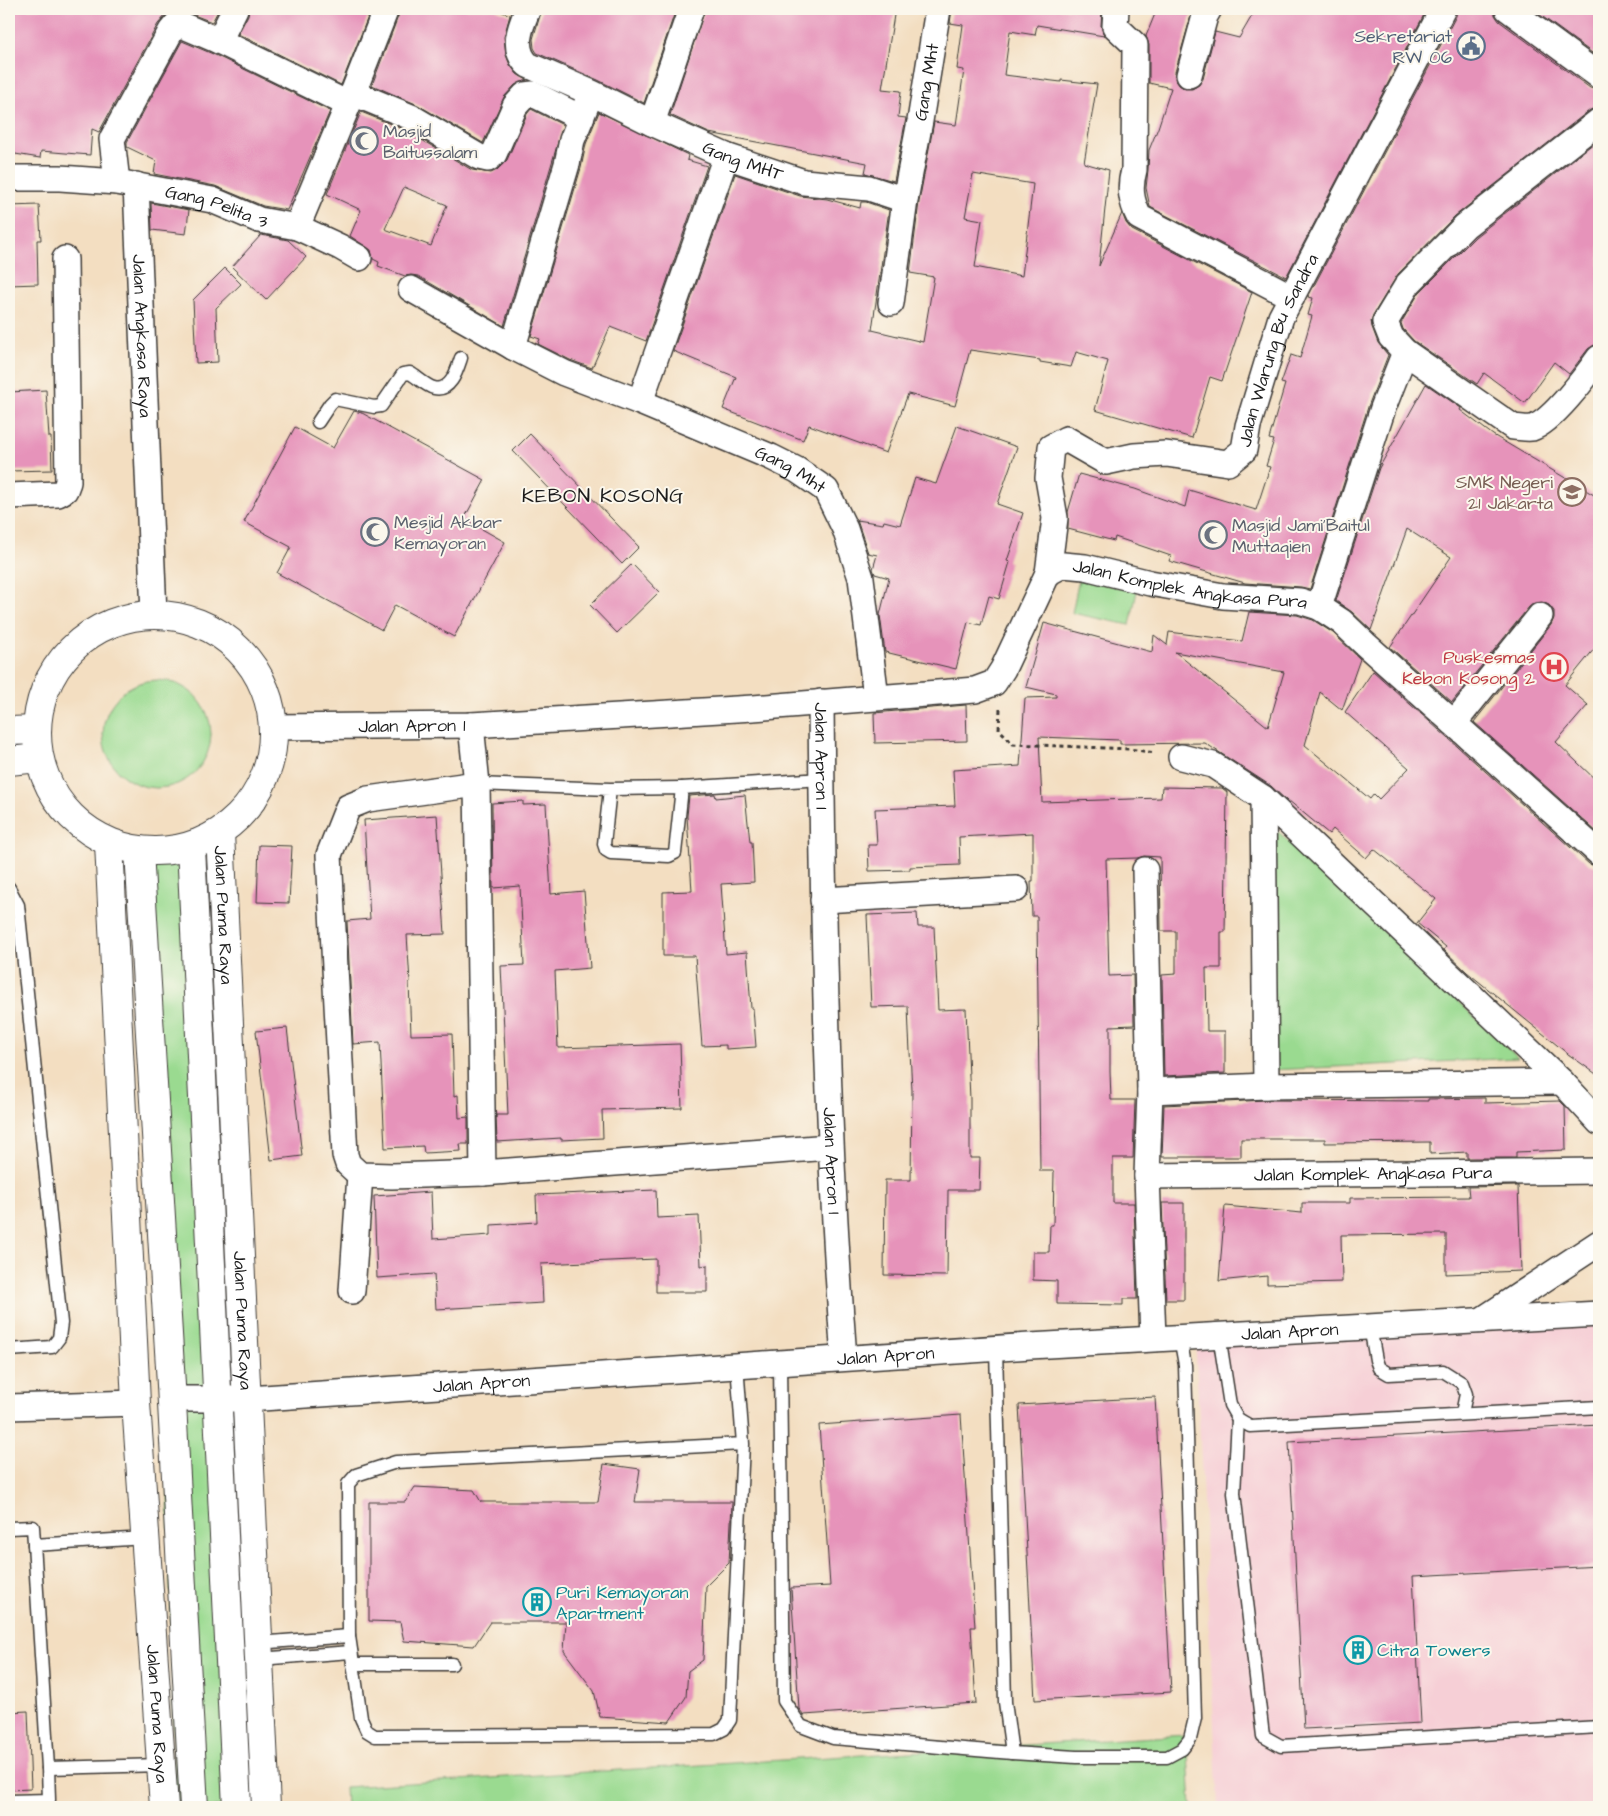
<svg xmlns="http://www.w3.org/2000/svg" width="1608" height="1816" viewBox="0 0 1608 1816" font-family="'Architects Daughter',sans-serif">
  <style>
    .built { fill: #f6cfd6 }
    .green { fill: #9ada90; stroke: #5b7b56 }
    .building { fill: #e693ba; fill-rule: evenodd }
    .lines { fill: none; stroke-linecap: round; stroke-linejoin: round }
    .lane-casing { stroke: #3c3935; stroke-width: 15 }
    .street-casing { stroke: #3c3935; stroke-width: 28 }
    .secondary-casing { stroke: #3c3935; stroke-width: 30 }
    .path { stroke: #3c3935; stroke-width: 3; stroke-dasharray: 4 4; stroke-linecap: butt }
    .lane { stroke: #fff; stroke-width: 12 }
    .street { stroke: #fff; stroke-width: 25 }
    .secondary { stroke: #fff; stroke-width: 28 }
    .labels { text-anchor: middle; stroke-width: 4; stroke-linejoin: round; paint-order: stroke }
    .service-label { font-size: 18px; fill: #4e5e75; stroke: #fbf7ec; text-anchor: end }
    .street-label { font-size: 18px; fill: #1c1c1c; stroke: #fbf7ec }
    .worship-label { font-size: 18px; fill: #5b616d; stroke: #fbf7ec; text-anchor: start }
    .education-label { font-size: 18px; fill: #785e54; stroke: #fbf7ec; text-anchor: end }
    .health-label { font-size: 18px; fill: #be3a42; stroke: #fbf7ec; text-anchor: end }
    .culture-label { font-size: 18px; fill: #0d838f; stroke: #fbf7ec; text-anchor: start }
    .quarter-label { font-size: 20px; letter-spacing: 1px; fill: #1c1c1c; stroke: #fbf7ec }
  </style>
  <rect width="100%" height="100%" fill="#fbf7ec"/>
  <filter id="ink" filterUnits="userSpaceOnUse"><feTurbulence type="fractalNoise" baseFrequency=".02" numOctaves="2"/><feDisplacementMap in="SourceGraphic" scale="10" xChannelSelector="R" yChannelSelector="G"/><feConvolveMatrix kernelMatrix="1 2 1 2 8 2 1 2 1" color-interpolation-filters="sRGB"/></filter>
  <filter id="wash" filterUnits="userSpaceOnUse"><feTurbulence type="fractalNoise" baseFrequency=".0096" numOctaves="4" result="noise"/><feDisplacementMap in="SourceGraphic" scale="20" xChannelSelector="R" yChannelSelector="G"/><feGaussianBlur stdDeviation="1.12" result="paint"/><feColorMatrix in="noise" values="0 0 0 0 0 0 0 0 0 0 0 0 0 0 0 0 0 1.4 0 .05"/><feComposite in="paint" operator="in"/></filter>
  <g filter="url(#wash)">
    <rect width="100%" height="100%" fill="#f3dec1"/>
    <!-- built -->
    <polygon class="built" points="1599,1311 1599,1807 1218,1807 1195,1336"/>
    <!-- green -->
    <g class="green">
      <polygon points="1079,579 1137,591 1130,625 1072,613"/>
      <circle cx="157" cy="734" r="54"/>
      <polygon points="1268,822 1518,1058 1272,1070"/>
      <polygon points="191,847 237,1807 175,1807 166,1399 139,851 175,851"/>
      <polygon points="1187,1735 1191,1807 346,1807 345,1787"/>
    </g>
    <g id="blocks">
      <!-- building -->
      <g class="building">
        <polygon points="9,9 219,9 212,22 186,12 171,12 165,16 158,24 99,132 92,129 90,155 41,151 40,158 9,153"/>
        <polygon points="249,9 371,9 341,85 238,34 248,15"/>
        <polygon points="400,9 495,9 510,15 504,37 506,55 510,65 517,74 527,80 515,85 504,97 483,143 418,105 372,85 399,14"/>
        <polygon points="542,9 676,9 644,103 598,80 537,53 534,48 533,39"/>
        <polygon points="705,9 895,9 882,89 901,91 898,117 906,118 894,181 865,173 867,163 709,133 670,115"/>
        <path d="M952 9H1102L1101 26 1104 36 1037 25 1035 35 1010 31 1004 75 1061 82V80L1097 84 1084 163 1109 170 1099 266 1122 213 1126 223 1132 230 1252 292 1222 381 1210 377 1192 438 1095 410 1108 361 1076 352 1071 367 1040 362V360L970 350 955 406 908 394 886 453 809 425 803 440 723 409 736 377 673 351 735 174 800 196 827 199 860 208 861 202H866L889 210 872 330 923 342 934 277 910 273 919 202 934 122 956 125 964 70 957 69 963 25 950 23ZM973 174 1033 184 1022 276 975 267 982 220 965 217Z"/>
        <polygon points="1157,9 1193,9 1175,72 1175,79 1179,85 1185,89 1192,89 1199,85 1203,79 1215,32 1239,38 1256,9 1427,9 1286,277 1150,207 1146,188 1148,170 1149,150 1158,128 1171,88 1149,83 1149,45 1146,36"/>
        <polygon points="1457,9 1494,9 1495,15 1499,21 1590,88 1599,90 1599,107 1590,110 1455,216 1398,274 1373,315 1371,321 1372,327 1378,343 1388,355 1369,404 1310,589 1301,587 1245,583 1169,561 1171,556 1115,537 1114,541 1068,529 1068,512 1079,474 1135,489 1185,507 1189,490 1256,510 1270,467 1266,466 1274,440 1269,439 1285,384 1281,383 1291,355 1300,358 1312,316 1308,315 1313,298 1308,297 1456,16"/>
        <polygon points="1532,9 1599,9 1599,58"/>
        <polygon points="182,41 213,54 330,111 287,210 263,206 215,186 154,174 156,161 127,147 127,142"/>
        <path d="M531 109 563 125 504 326 418 276 411 275 405 276 378 266 379 262 373 259 371 250 350 236 361 210 327 194 361 112 405 130 472 170 491 173 497 170 507 160 527 114ZM404 187 447 205 431 246 385 229Z"/>
        <polygon points="599,112 688,155 687,160 707,166 646,341 610,327 592,368 570,360 538,344 540,339 531,336 581,168 586,144"/>
        <polygon points="1599,139 1599,342 1588,349 1569,374 1554,362 1525,403 1484,373 1477,384 1414,341 1403,329 1401,323 1419,293 1475,237"/>
        <polygon points="151,203 189,210 186,234 152,230"/>
        <polygon points="39,205 41,240 37,240 38,284 9,285 9,206"/>
        <polygon points="261,235 288,240 306,257 266,300 232,267"/>
        <polygon points="225,268 241,284 216,308 218,362 196,363 193,300"/>
        <polygon points="1426,384 1461,408 1460,410 1493,435 1599,498 1599,643 1565,685 1588,705 1556,742 1599,783 1599,834 1474,722 1551,625 1554,618 1554,611 1549,605 1542,602 1534,603 1529,607 1452,702 1390,647 1451,557 1407,529 1371,630 1352,612 1336,601 1379,468"/>
        <polygon points="46,390 49,437 51,437 52,470 9,471 9,392"/>
        <polygon points="354,411 362,413 485,480 464,519 505,542 454,637 395,605 382,630 277,573 291,547 244,522 295,427 333,448"/>
        <polygon points="957,426 1017,447 997,504 1023,513 1007,561 1010,562 999,599 989,596 981,625 968,622 956,669 885,652 880,615 889,578 875,574 873,569 877,555 868,553 857,520 883,524 884,521 900,525 915,478 936,484"/>
        <polygon points="530,434 639,547 622,564 513,451"/>
        <polygon points="632,564 659,592 617,633 590,605"/>
        <path d="M1249 612 1297 615 1313 620 1333 633 1360 659 1342 710 1320 692 1305 745 1370 799 1374 794 1379 799 1409 768 1345 712 1373 671 1589 864 1599 867V1076L1568 1054 1467 972 1444 950 1446 947 1417 923 1436 899 1374 849 1366 858 1333 829 1329 834 1288 800 1287 801 1271 786 1205 743 1120 744V740L1039 737 1042 802 1161 798 1162 787 1222 788 1227 792 1225 932H1221V968H1206L1207 1031H1225V1073L1164 1076 1162 975 1176 974V931H1161L1160 857 1144 856 1137 858 1106 859 1109 976 1133 975 1134 1025 1110 1026V1072L1111 1100H1135L1133 1158H1113V1203H1134L1137 1299H1123V1305L1057 1304V1281L1033 1280V1252H1049L1050 1225H1053L1054 1171H1040L1037 916H1032L1031 881H1033V833L959 837 960 865 910 867V870L869 871 868 845H877L875 809 955 806 953 770 1020 766 1025 698 1056 697V694L1026 687 1044 623 1152 652 1154 635 1167 645 1169 632 1242 641ZM1175 652 1284 672 1268 727Z"/>
        <polygon points="966,705 967,741 875,743 874,713"/>
        <polygon points="715,794 716,798 745,795 750,842 752,842 754,882 721,884 726,954 747,952 751,1008 753,1008 756,1047 726,1049 726,1045 702,1046 695,956 663,956 663,892 692,891 687,816 689,796"/>
        <polygon points="523,801 523,805 546,804 551,894 584,891 590,968 555,971 558,1048 680,1044 682,1108 602,1110 603,1138 561,1140 561,1138 497,1142 496,1115 508,1115 501,966 524,965 520,886 493,888 492,803"/>
        <polygon points="437,815 445,934 407,935 410,982 409,982 411,1035 452,1034 454,1096 458,1095 459,1118 468,1117 468,1144 460,1144 461,1151 424,1153 423,1146 385,1148 380,1042 353,1044 347,921 370,919 364,820"/>
        <polygon points="259,845 292,846 289,903 257,902"/>
        <polygon points="917,913 918,927 934,927 938,1010 966,1009 970,1099 970,1158 980,1158 979,1190 948,1190 947,1276 884,1275 885,1180 911,1180 912,1090 909,1032 908,1006 871,1007 867,915"/>
        <polygon points="287,1028 302,1156 271,1160 256,1031"/>
        <polygon points="1485,1098 1485,1103 1560,1101 1565,1106 1566,1150 1516,1152 1516,1158 1467,1158 1467,1152 1430,1154 1430,1142 1325,1143 1325,1139 1241,1139 1241,1157 1162,1157 1164,1105 1266,1100 1428,1101 1428,1099"/>
        <polygon points="1518,1186 1521,1271 1446,1274 1446,1234 1341,1235 1342,1282 1267,1284 1267,1276 1219,1281 1225,1206 1302,1213 1302,1203 1350,1203 1350,1198 1469,1197 1468,1187"/>
        <polygon points="656,1190 657,1218 699,1216 701,1266 707,1265 707,1292 656,1292 656,1259 541,1264 543,1303 436,1309 434,1274 377,1278 374,1196 431,1192 433,1239 491,1235 491,1225 537,1222 536,1195"/>
        <polygon points="1162,1203 1184,1203 1184,1300 1166,1300"/>
        <polygon points="1155,1397 1171,1692 1035,1700 1019,1405"/>
        <polygon points="961,1415 975,1627 971,1627 976,1703 804,1715 799,1709 791,1588 830,1586 819,1425"/>
        <polygon points="1599,1425 1599,1566 1413,1576 1421,1723 1304,1729 1289,1442"/>
        <polygon points="604,1464 640,1469 635,1502 732,1502 729,1563 706,1586 703,1660 688,1671 686,1697 669,1722 600,1717 594,1691 564,1651 566,1622 490,1622 474,1646 404,1641 400,1622 369,1621 369,1502 405,1502 415,1487 474,1490 481,1502 598,1502"/>
        <polygon points="28,1711 31,1789 9,1790 9,1712"/>
      </g>
    </g>
  </g>
  <g filter="url(#ink)">
    <use href="#blocks" fill-opacity="0" stroke="#3c3935" stroke-width="1"/>
    <g class="lines">
      <defs>
        <g id="lane">
          <path d="M318 422 330 404 335 399 374 407 381 406 403 374 410 373C417 377 426 386 434 388 451 392 457 370 461 358"/>
          <polyline points="477,784 610,789 682,788 675,853 669,856 611,853 606,850 604,844 610,789"/>
          <polyline points="682,788 822,779"/>
          <polyline points="9,888 18,905 61,1323 59,1338 52,1347 9,1350"/>
          <polyline points="1370,1327 1376,1360 1379,1368 1389,1374 1443,1371 1462,1383 1466,1394 1462,1413"/>
          <polyline points="1219,1335 1230,1405 1238,1419 1250,1426 1599,1407"/>
          <polyline points="996,1348 1005,1702 1012,1753 1076,1757 1167,1757 1182,1749 1190,1739 1195,1718 1185,1365 1180,1337"/>
          <polyline points="780,1362 784,1701 801,1726 833,1738 1012,1753"/>
          <polyline points="737,1365 743,1444 730,1720 724,1729 714,1734 375,1736 367,1731 361,1718 349,1636 348,1484 356,1475 396,1462 743,1444"/>
          <polyline points="1238,1419 1234,1493 1263,1736 1281,1746 1599,1727"/>
          <polyline points="9,1528 33,1527 48,1768 49,1800 9,1801"/>
          <polyline points="34,1545 145,1538"/>
          <polyline points="258,1643 349,1636"/>
          <polyline points="259,1659 351,1652"/>
          <polyline points="353,1664 452,1664"/>
          <polyline points="48,1768 162,1765"/>
        </g>
        <g id="street">
          <path id="s1" d="M528 9C520 27 511 49 528 65L592 93 652 123 726 156 804 182 869 188 905 200"/>
          <path d="M1116 9 1115 26 1135 45 1134 170C1129 188 1131 201 1139 217L1292 297"/>
          <polyline points="1508,9 1599,76"/>
          <polyline points="219,41 235,9"/>
          <polyline points="1189,75 1205,16 1209,9"/>
          <polyline points="353,93 411,117 479,157 488,159 494,154 515,106 525,95 533,94 581,118"/>
          <path d="M1599 121 1465 226 1408 284 1385 322 1391 337 1405 352 1513 427C1518 427 1527 429 1532 428 1552 422 1587 375 1599 358"/>
          <polyline points="652,123 691,9"/>
          <path id="s2" d="M9 178H60L117 182 212 200 259 220 297 227 340 247 359 258"/>
          <polyline points="117,182 112,139 171,31 176,25 184,26 219,41 348,104"/>
          <path id="s3" d="M136 185 154 614"/>
          <polyline points="297,227 353,93 386,9"/>
          <path id="s4" d="M411 289 513 347 564 373 640 402 771 457 797 470 826 490 845 529 861 578 876 697"/>
          <path id="s5" d="M891 303 905 200 920 121 938 9"/>
          <polyline points="513,347 567,164 572,140 587,103"/>
          <polyline points="640,402 726,156"/>
          <polyline points="9,496 58,494 65,490 68,482 65,259"/>
          <path id="s6" d="M1048 573 1055 518 1048 478 1051 447 1066 439 1106 462 1134 456 1166 454 1228 463 1244 450 1248 426 1281 317 1443 9"/>
          <polyline points="1319,607 1383,408 1405,352"/>
          <path id="s7" d="M821 702C823 921 827 1140 844 1358"/>
          <polyline points="1454,723 1540,616"/>
          <polyline points="471,725 477,784 483,1173"/>
          <path id="s8" d="M274 727 471 725 753 708 975 690 994 683 1003 669 1048 573 1063 565 1085 567 1150 583 1223 596 1300 601 1319 607 1342 622 1365 644 1599 853"/>
          <polyline points="1181,757 1213,765 1263,798 1562,1082 1599,1122"/>
          <polyline points="477,784 368,799 348,807 329,855 345,1155 348,1164 360,1175 392,1176 483,1173 830,1147"/>
          <polyline points="1263,798 1266,1086"/>
          <polyline points="1145,870 1150,1091 1147,1176 1153,1338"/>
          <polyline points="823,900 1016,889"/>
          <polyline points="1150,1091 1266,1086 1562,1082"/>
          <path id="s9" d="M1147 1176 1599 1171"/>
          <polyline points="352,1291 360,1175"/>
          <polyline points="1482,1320 1599,1243"/>
          <path id="s10" d="M172 1399H247L1030 1346 1599 1314"/>
          <polyline points="9,1407 136,1403"/>
        </g>
        <g id="secondary">
          <circle cx="155" cy="733" r="118"/>
          <polyline points="9,731 37,730"/>
          <polyline points="9,761 39,758"/>
          <path id="s11" d="M220 833 266 1807"/>
          <path id="s12" d="M109 843 136 1403 164 1807"/>
          <polyline points="191,847 237,1807"/>
          <polyline points="139,851 170,1367 194,1807"/>
        </g>
      </defs>
      <!-- lane casing -->
      <use href="#lane" class="lane-casing"/>
      <!-- street casing -->
      <use href="#street" class="street-casing"/>
      <!-- secondary casing -->
      <use href="#secondary" class="secondary-casing"/>
      <!-- path -->
      <polyline class="path" points="1000,709 999,729 1013,744 1130,749 1155,753"/>
      <!-- lane -->
      <use href="#lane" class="lane"/>
      <!-- street -->
      <use href="#street" class="street"/>
      <!-- secondary -->
      <use href="#secondary" class="secondary"/>
    </g>
  </g>
  <!-- icons -->
  <defs>
    <symbol id="civic-ring" viewBox="-11 -11 22 22"><circle r="9.5" fill="#fbf7ec" stroke="#5c6f8a" stroke-width="1.5"/><path d="M-.6-6.5H3V-4.5H.6V-3L4-1V1h2V6H-6V1h2V-1L-.6-3ZM-1.2 2.5V6h2.4V2.5Z" fill="#5c6f8a"/></symbol>
    <symbol id="mosque-ring" viewBox="-11 -11 22 22"><circle r="9.5" fill="#fbf7ec" stroke="#6b7280" stroke-width="1.5"/><path d="M3.5-4.9A6 6 0 1 0 3.5 4.9A5 5 0 1 1 3.5-4.9Z" fill="#6b7280"/></symbol>
    <symbol id="school-ring" viewBox="-11 -11 22 22"><circle r="9.5" fill="#fbf7ec" stroke="#8d6e63" stroke-width="1.5"/><path d="M0-5L7-2L0 1L-7-2ZM-4 1L0 2.5L4 1V4Q0 6-4 4Z" fill="#8d6e63"/></symbol>
    <symbol id="hospital-ring" viewBox="-11 -11 22 22"><circle r="9.5" fill="#fbf7ec" stroke="#e0444e" stroke-width="1.5"/><path d="M-5-5h3v3.5h4V-5h3V5h-3V1.5h-4V5h-3Z" fill="#e0444e"/></symbol>
    <symbol id="building-ring" viewBox="-11 -11 22 22"><circle r="9.5" fill="#fbf7ec" stroke="#0f9aa8" stroke-width="1.5"/><path d="M-4-6H4V6H1V3H-1V6H-4ZM-2.5-4.3h1.7v1.8h-1.7ZM.8-4.3h1.7v1.8H.8ZM-2.5-1h1.7V.8h-1.7ZM.8-1h1.7V.8H.8Z" fill="#0f9aa8"/></symbol>
  </defs>
  <g fill-rule="evenodd">
    <use href="#civic-ring" x="1455" y="30" width="32" height="32"/>
    <use href="#mosque-ring" x="348" y="125" width="32" height="32"/>
    <use href="#school-ring" x="1556" y="476" width="32" height="32"/>
    <use href="#mosque-ring" x="359" y="516" width="32" height="32"/>
    <use href="#mosque-ring" x="1197" y="519" width="32" height="32"/>
    <use href="#hospital-ring" x="1538" y="651" width="32" height="32"/>
    <use href="#building-ring" x="521" y="1586" width="32" height="32"/>
    <use href="#building-ring" x="1342" y="1634" width="32" height="32"/>
  </g>
  <g class="labels">
    <!-- service labels -->
    <g class="service-label">
      <text x="1452" y="42">Sekretariat<tspan x="1452" dy="21">RW 06</tspan></text>
    </g>
    <!-- street labels -->
    <g class="street-label">
      <text dy="6" stroke="none"><textPath href="#s5" startOffset="224">Gang Mht</textPath></text>
      <text dy="6" stroke="none"><textPath href="#s1" startOffset="296">Gang MHT</textPath></text>
      <text dy="6" stroke="none"><textPath href="#s2" startOffset="211">Gang Pelita 3</textPath></text>
      <text dy="6" stroke="none"><textPath href="#s3" startOffset="151">Jalan Angkasa Raya</textPath></text>
      <text dy="6" stroke="none"><textPath href="#s6" startOffset="440">Jalan Warung Bu Sandra</textPath></text>
      <text dy="6" stroke="none"><textPath href="#s4" startOffset="421">Gang Mht</textPath></text>
      <text dy="6" stroke="none"><textPath href="#s8" startOffset="991">Jalan Komplek Angkasa Pura</textPath></text>
      <text dy="6" stroke="none"><textPath href="#s8" startOffset="138">Jalan Apron 1</textPath></text>
      <text dy="6" stroke="none"><textPath href="#s7" startOffset="54">Jalan Apron 1</textPath></text>
      <text dy="6" stroke="none"><textPath href="#s11" startOffset="82">Jalan Puma Raya</textPath></text>
      <text dy="6" stroke="none"><textPath href="#s7" startOffset="459">Jalan Apron 1</textPath></text>
      <text dy="6" stroke="none"><textPath href="#s9" startOffset="226">Jalan Komplek Angkasa Pura</textPath></text>
      <text dy="6" stroke="none"><textPath href="#s11" startOffset="488">Jalan Puma Raya</textPath></text>
      <text dy="6" stroke="none"><textPath href="#s10" startOffset="1120">Jalan Apron</textPath></text>
      <text dy="6" stroke="none"><textPath href="#s10" startOffset="715">Jalan Apron</textPath></text>
      <text dy="6" stroke="none"><textPath href="#s10" startOffset="310">Jalan Apron</textPath></text>
      <text dy="6" stroke="none"><textPath href="#s12" startOffset="872">Jalan Puma Raya</textPath></text>
    </g>
    <!-- worship labels -->
    <g class="worship-label">
      <text x="383" y="137">Masjid<tspan x="383" dy="21">Baitussalam</tspan></text>
      <text x="394" y="528">Mesjid Akbar<tspan x="394" dy="21">Kemayoran</tspan></text>
      <text x="1232" y="531">Masjid Jami'Baitul<tspan x="1232" dy="21">Muttaqien</tspan></text>
    </g>
    <!-- education labels -->
    <g class="education-label">
      <text x="1553" y="488">SMK Negeri<tspan x="1553" dy="21">21 Jakarta</tspan></text>
    </g>
    <!-- health labels -->
    <g class="health-label">
      <text x="1535" y="663">Puskesmas<tspan x="1535" dy="21">Kebon Kosong 2</tspan></text>
    </g>
    <!-- culture labels -->
    <g class="culture-label">
      <text x="556" y="1598">Puri Kemayoran<tspan x="556" dy="21">Apartment</tspan></text>
      <text x="1377" y="1656">Citra Towers</text>
    </g>
    <!-- quarter labels -->
    <g class="quarter-label">
      <text x="603" y="502">KEBON KOSONG</text>
    </g>
  </g>
  <!-- margin -->
  <rect width="1608" height="1816" fill="none" stroke="#fbf7ec" stroke-width="30"/>
</svg>
